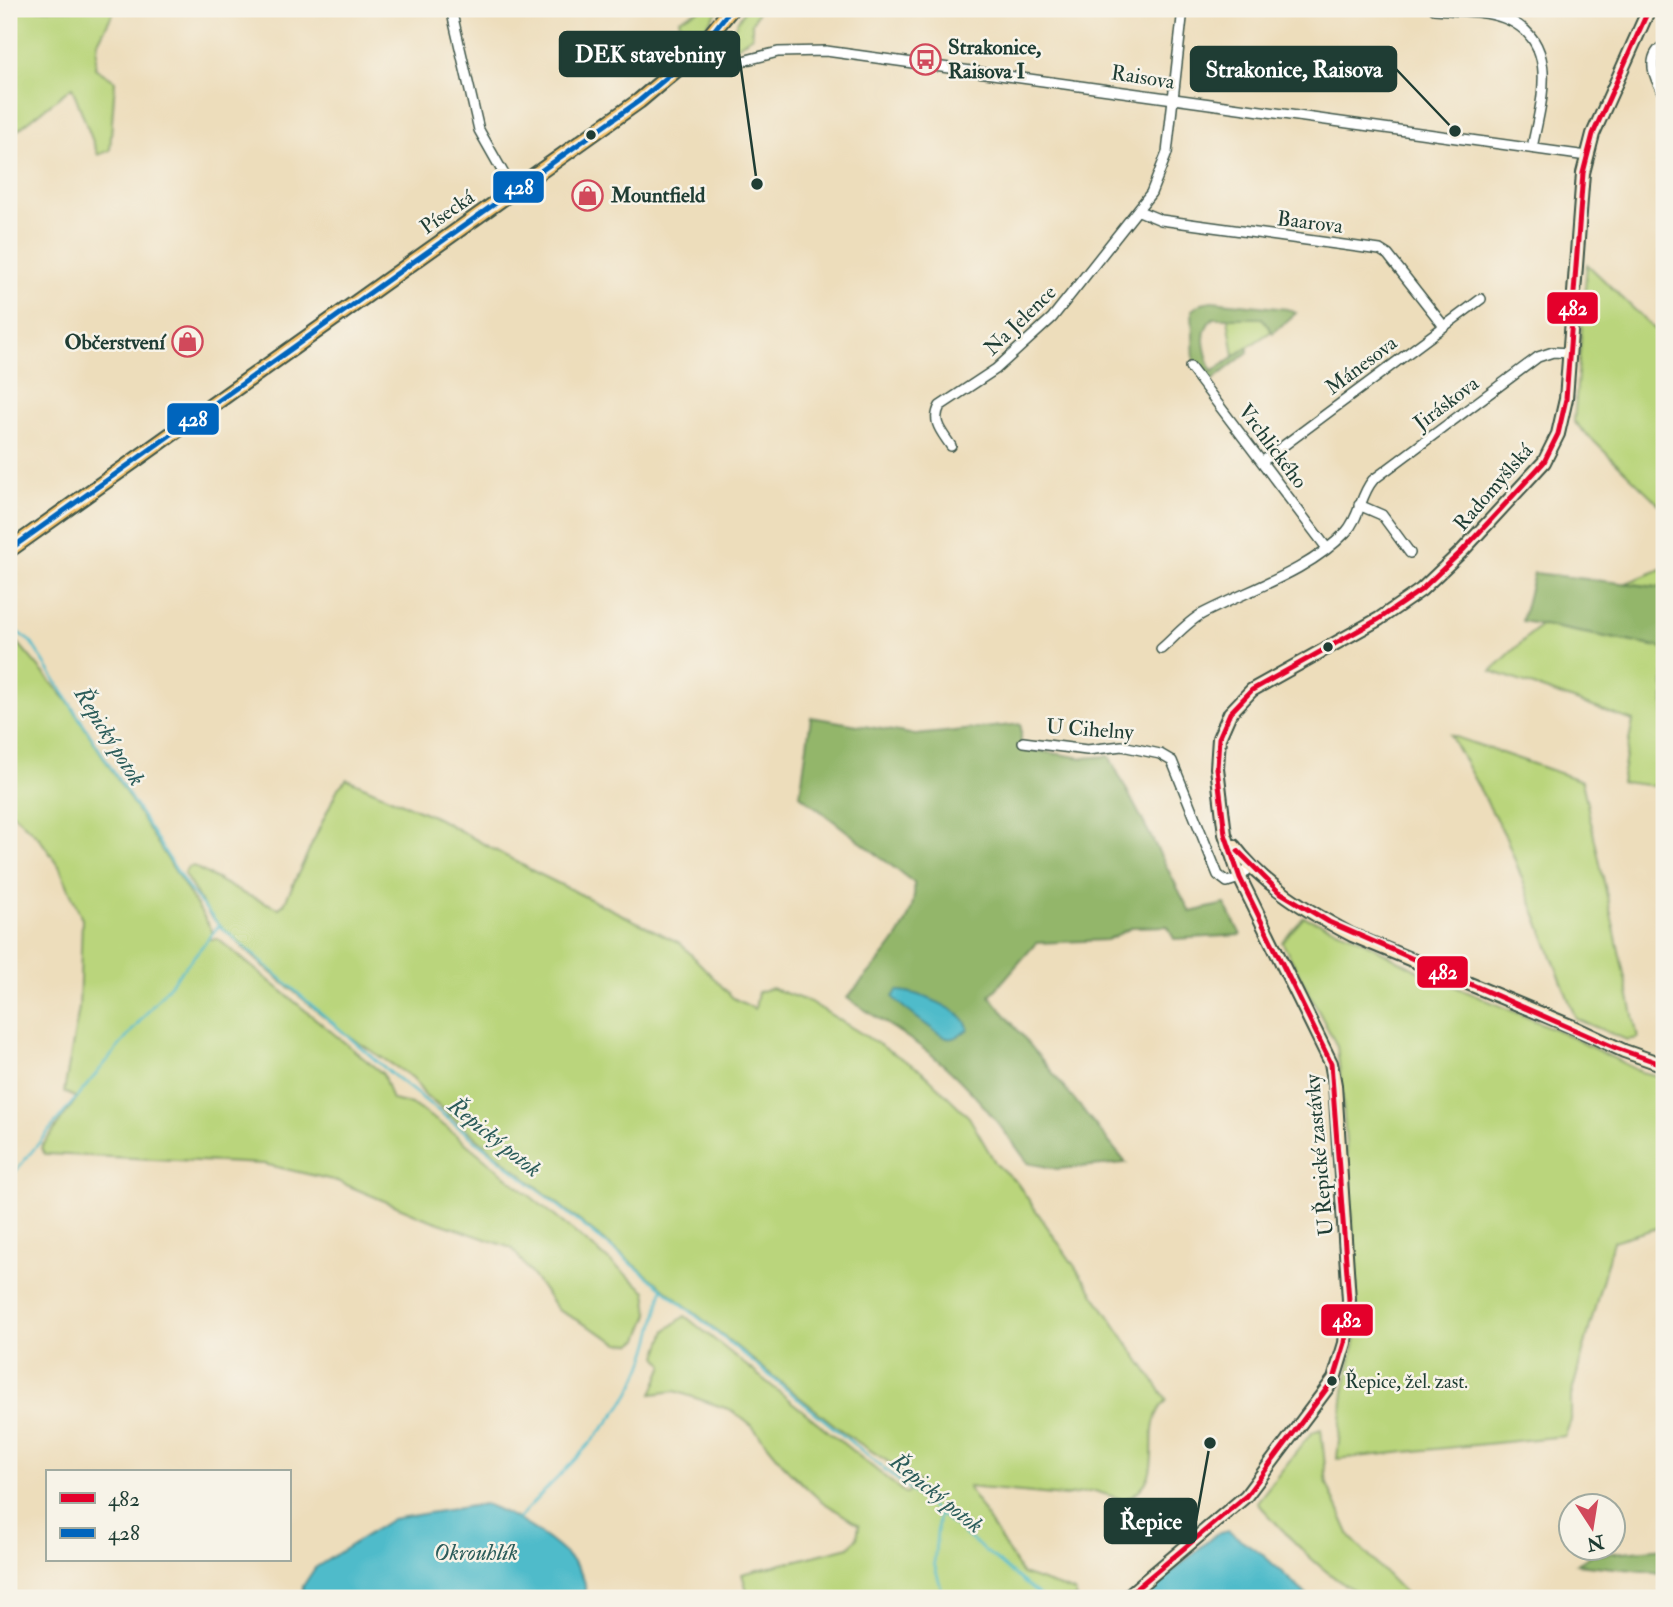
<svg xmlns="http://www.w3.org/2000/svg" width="1673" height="1607" viewBox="0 0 1673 1607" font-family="'IM FELL Double Pica',serif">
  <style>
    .green { fill: #bad57b; stroke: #6c8958; stroke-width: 2 }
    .forest { fill: #93b66b; stroke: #597a50; stroke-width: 2 }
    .water { fill: #4fbbca; stroke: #377c7f; stroke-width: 2 }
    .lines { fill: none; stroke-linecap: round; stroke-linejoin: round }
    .stream { stroke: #4fbbca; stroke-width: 2.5 }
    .street-casing { stroke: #3e5548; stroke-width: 12 }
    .secondary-casing { stroke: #3e5548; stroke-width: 16 }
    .primary-casing { stroke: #3e5548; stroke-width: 18 }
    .street { stroke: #fff; stroke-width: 9 }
    .secondary { stroke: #fbe6c4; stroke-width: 12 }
    .primary { stroke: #f4c16b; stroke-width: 14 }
    .bus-1-casing { stroke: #f7f3e8; stroke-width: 10 }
    .bus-2-casing { stroke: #f7f3e8; stroke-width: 10 }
    .bus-1 { stroke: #e4002b; stroke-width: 5 }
    .bus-2 { stroke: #0065bd; stroke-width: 5 }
    .bus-dot { fill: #1f3d34; stroke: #f7f3e8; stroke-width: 2.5 }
    .labels { text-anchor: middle; stroke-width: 5; stroke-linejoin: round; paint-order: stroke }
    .bus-label { font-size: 19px; fill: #1f3d34; stroke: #f7f3e8; text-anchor: start }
    .poi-label { font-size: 21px; font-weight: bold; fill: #1f3d34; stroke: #f7f3e8; text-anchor: start }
    .street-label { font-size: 21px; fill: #1f3d34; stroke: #f7f3e8 }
    .water-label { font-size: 23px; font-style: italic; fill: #2b5c5a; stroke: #f7f3e8 }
    .leader { fill: none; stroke: #1f3d34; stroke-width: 2.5 }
    .callout-dot { fill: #1f3d34; stroke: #f7f3e8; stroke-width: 2.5 }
    .callout { fill: #1f3d34; stroke: #1f3d34; stroke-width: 2.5 }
    .callout-label { font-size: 23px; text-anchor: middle; font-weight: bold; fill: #fff }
    .line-badge { stroke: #f7f3e8; stroke-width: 2.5 }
    .badge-label { font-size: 19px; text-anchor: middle; font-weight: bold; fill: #fff }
  </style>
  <rect width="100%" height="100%" fill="#f7f3e8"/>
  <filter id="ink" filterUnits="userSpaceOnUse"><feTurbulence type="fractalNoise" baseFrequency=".0143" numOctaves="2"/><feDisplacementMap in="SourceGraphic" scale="14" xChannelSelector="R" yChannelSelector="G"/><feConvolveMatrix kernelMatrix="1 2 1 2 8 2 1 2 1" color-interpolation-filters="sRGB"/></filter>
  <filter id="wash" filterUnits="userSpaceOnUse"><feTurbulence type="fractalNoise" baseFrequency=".00686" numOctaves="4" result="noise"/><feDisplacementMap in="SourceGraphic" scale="28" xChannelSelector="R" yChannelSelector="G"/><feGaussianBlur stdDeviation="1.57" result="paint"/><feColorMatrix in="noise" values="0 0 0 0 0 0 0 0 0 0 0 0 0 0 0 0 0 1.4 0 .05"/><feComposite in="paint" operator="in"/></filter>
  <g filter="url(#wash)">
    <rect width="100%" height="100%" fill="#edddbb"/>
    <!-- green -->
    <g class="green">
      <polygon points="9,9 115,9 98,42 95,68 115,81 110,150 98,155 72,87 9,137"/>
      <polygon points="701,9 719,9 694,42 667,65 659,49 681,27 679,19"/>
      <polygon points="745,9 759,9 752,23 752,36 733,50 728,38"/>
      <polygon points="1587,264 1664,338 1664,509 1574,422"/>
      <polygon points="1228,318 1262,318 1272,331 1234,356"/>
      <polygon points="1664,568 1664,588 1626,583"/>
      <polygon points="1540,625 1664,648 1664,787 1621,782 1633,721 1491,671"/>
      <polygon points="9,637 19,644 70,704 207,922 213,933 209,939 218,939 383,1074 392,1100 411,1104 446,1127 646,1291 649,1314 639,1339 632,1344 619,1343 558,1310 512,1248 425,1218 337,1181 264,1164 45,1154 41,1148 77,1098 64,1092 79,1008 82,919 59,866 39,838 9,810"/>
      <polygon points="1450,735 1582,781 1638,1038 1627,1040 1576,1019 1506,837"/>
      <path d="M347 779 437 818 533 871 680 943 733 998 755 1009 758 992 771 988 810 1002 922 1071 969 1117 996 1164 1017 1183 1167 1400C1134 1432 1175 1476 1124 1500L1095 1491 1064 1496 968 1487 1022 1574 1075 1592 1077 1598H749L742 1574 849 1547 857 1538 859 1525 820 1500 788 1470 753 1427 731 1410 675 1391 652 1394 664 1365 657 1356 666 1330 685 1316 906 1494 919 1482 847 1435 511 1166 424 1094 413 1078 344 1033 264 967 209 915 184 874 188 867 193 866 242 893 279 908 284 904 338 788Z"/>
      <polygon points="1304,917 1352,935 1416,970 1559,1031 1641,1072 1664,1077 1664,1226 1613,1241 1571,1396 1571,1420 1565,1436 1337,1459 1344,1392 1356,1336 1357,1290 1342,1091 1337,1046 1282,942"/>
      <path d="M1321 1429 1327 1484 1351 1538 1410 1598C1399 1598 1384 1601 1373 1598 1332 1587 1284 1532 1257 1502L1312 1432Z"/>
    </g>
    <!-- forest -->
    <g class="forest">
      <path d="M1212 301 1287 309 1296 313 1273 333 1262 318H1213C1197 333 1206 354 1212 372L1248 347V352L1210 382 1194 363 1192 310 1202 303Z"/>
      <polygon points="1534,573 1664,588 1664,648 1522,621"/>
      <path d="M811 717 916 735 1021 724V748L1083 758 1109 756 1190 912 1225 904 1241 935 1174 939 1168 926 1133 927 1107 940 1036 943 990 996 1126 1163 1057 1169 1028 1163C999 1123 970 1086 932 1055 905 1034 875 1017 847 998 872 968 919 926 914 883L800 795Z"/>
      <polygon points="1664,1548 1664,1572 1661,1573 1577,1564 1592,1555"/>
    </g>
    <!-- water -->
    <g class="water">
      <path d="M897 991C914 990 968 1011 968 1029 962 1034 955 1040 947 1038 941 1037 895 1002 893 997Z"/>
      <path d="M484 1504C511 1512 596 1561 584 1595L579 1598H302L303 1586 315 1568 392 1519Z"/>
      <polygon points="1228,1531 1261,1553 1310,1598 1142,1598 1216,1534"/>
    </g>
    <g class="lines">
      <!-- stream -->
      <g class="stream">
        <polyline points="9,626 31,642 187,887 219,925 393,1075 662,1288 1043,1598"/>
        <polyline points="9,1179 219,926"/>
        <polyline points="939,1512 934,1563 944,1598"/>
        <path d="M518 1519C552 1482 591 1446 621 1406 646 1372 654 1330 662 1290"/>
      </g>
    </g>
  </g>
  <g filter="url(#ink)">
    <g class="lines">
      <defs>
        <g id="street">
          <polyline points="451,9 479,130 513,190"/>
          <path d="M1434 9C1456 11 1484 10 1504 18 1562 40 1541 102 1532 148"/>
          <polyline points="712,36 720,49 736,62"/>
          <path d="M1664 45C1645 58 1654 78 1664 94"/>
          <polyline points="696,53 727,65 778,52 826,51 1587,156"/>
          <polyline points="1139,211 1161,220 1380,250 1388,255 1443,325"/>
          <polyline points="1190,367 1326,547"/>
          <path d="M951 446C942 432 931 422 940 406L996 369 1052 318 1151 193 1167 153 1183 9"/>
          <polyline points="1263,461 1481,299"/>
          <polyline points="1359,505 1382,515 1410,553"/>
          <path d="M1161 649C1174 638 1187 622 1202 614 1250 589 1308 572 1346 532 1360 517 1360 495 1373 480L1538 357 1553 352 1569 353"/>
          <polyline points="1023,742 1087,750 1122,746 1160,754 1172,761 1218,875 1227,882 1240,878 1250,867"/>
        </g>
        <g id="secondary">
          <path d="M1234 846C1263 885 1309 912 1352 935L1573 1027 1624 1051 1664 1065"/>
          <polyline points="1125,1598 1246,1496 1334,1379 1345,1343 1349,1300 1335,1085 1331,1063 1240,878 1225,834 1217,768 1219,738 1230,713 1252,690 1379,619 1421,590 1463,550 1544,462 1558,434 1566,399 1583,173 1593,134 1649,9"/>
        </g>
        <polyline id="primary" points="9,550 639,101 696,53 731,9"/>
      </defs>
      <!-- street casing -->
      <use href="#street" class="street-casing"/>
      <!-- secondary casing -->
      <use href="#secondary" class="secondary-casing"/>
      <!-- primary casing -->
      <use href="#primary" class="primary-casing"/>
      <!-- street -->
      <use href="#street" class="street"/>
      <!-- secondary -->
      <use href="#secondary" class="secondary"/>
      <!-- primary -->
      <use href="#primary" class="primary"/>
      <defs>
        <g id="bus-1">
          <polyline points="1238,851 1278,891 1329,922 1616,1048 1664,1065"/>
          <polyline points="1125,1598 1246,1496 1334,1379 1345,1343 1349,1300 1331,1063 1240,878 1225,834 1217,768 1219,738 1230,713 1252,690 1379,619 1421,590 1463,550 1544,462 1558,434 1566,399 1583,173 1593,134 1649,9"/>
        </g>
        <polyline id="bus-2" points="9,550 639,101 696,53 731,9"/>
      </defs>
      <!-- bus-1 casing -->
      <use href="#bus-1" class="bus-1-casing"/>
      <!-- bus-2 casing -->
      <use href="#bus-2" class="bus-2-casing"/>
      <!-- bus-1 -->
      <use href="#bus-1" class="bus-1"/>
      <!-- bus-2 -->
      <use href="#bus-2" class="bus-2"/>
    </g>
  </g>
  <!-- icons -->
  <defs>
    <symbol id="bus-ring" viewBox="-11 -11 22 22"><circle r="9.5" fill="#f7f3e8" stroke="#d1495b" stroke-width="1.5"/><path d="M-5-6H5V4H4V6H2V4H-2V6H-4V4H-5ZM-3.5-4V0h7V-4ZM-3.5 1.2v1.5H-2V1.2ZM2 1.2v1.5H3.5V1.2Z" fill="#d1495b"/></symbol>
    <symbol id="shop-ring" viewBox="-11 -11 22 22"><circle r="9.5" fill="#f7f3e8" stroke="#d1495b" stroke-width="1.5"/><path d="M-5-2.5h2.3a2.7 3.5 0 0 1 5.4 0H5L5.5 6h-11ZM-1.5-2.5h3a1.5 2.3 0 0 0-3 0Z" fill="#d1495b"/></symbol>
  </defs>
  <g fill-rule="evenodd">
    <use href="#bus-ring" x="908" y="42" width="35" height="35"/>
    <use href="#shop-ring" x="570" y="178" width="35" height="35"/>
    <use href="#shop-ring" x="170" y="324" width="35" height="35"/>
  </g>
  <!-- markers -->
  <g class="bus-dot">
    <circle cx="591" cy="135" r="6"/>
    <circle cx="1328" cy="647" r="6"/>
    <circle cx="1332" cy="1381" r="6"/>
  </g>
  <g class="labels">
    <!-- bus labels -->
    <g class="bus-label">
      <text x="1345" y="1388">Řepice, žel. zast.</text>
    </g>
    <!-- poi labels -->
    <g class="poi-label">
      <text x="948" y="54">Strakonice,<tspan x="948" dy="24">Raisova I</tspan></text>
      <text x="611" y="202">Mountfield</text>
      <text x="165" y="349" text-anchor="end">Občerstvení</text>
    </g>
    <!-- street labels -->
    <g class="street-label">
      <text transform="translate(1143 77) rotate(9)" y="7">Raisova</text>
      <text transform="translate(447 212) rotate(-35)" y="7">Písecká</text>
      <text transform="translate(1310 222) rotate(7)" y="7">Baarova</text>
      <text transform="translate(1020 320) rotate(-44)" y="7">Na Jelence</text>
      <text transform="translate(1361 365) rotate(-37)" y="7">Mánesova</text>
      <text transform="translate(1446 403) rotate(-37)" y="7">Jiráskova</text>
      <text transform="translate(1273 446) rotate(53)" y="7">Vrchlického</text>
      <text transform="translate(1493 487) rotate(-49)" y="7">Radomyšlská</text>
      <text transform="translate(1090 729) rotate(4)" y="7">U Cihelny</text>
      <text transform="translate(1319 1155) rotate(-95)" y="7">U Řepické zastávky</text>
    </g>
    <!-- water labels -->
    <g class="water-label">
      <text transform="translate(110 736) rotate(58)" y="8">Řepický potok</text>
      <text transform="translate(495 1137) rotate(39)" y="8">Řepický potok</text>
      <text transform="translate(937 1493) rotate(39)" y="8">Řepický potok</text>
      <text x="476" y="1560">Okrouhlík</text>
    </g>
  </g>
  <!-- callouts -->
  <path class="leader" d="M757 184L739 54M1455 131L1396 69M1210 1443L1196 1521"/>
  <g class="callout-dot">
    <circle cx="757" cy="184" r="7"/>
    <circle cx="1455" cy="131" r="7"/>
    <circle cx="1210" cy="1443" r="7"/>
  </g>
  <g class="callout">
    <rect x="560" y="32" width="179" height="44" rx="7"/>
    <rect x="1191" y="47" width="205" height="44" rx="7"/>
    <rect x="1105" y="1499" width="91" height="44" rx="7"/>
  </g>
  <g class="callout-label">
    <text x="650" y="62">DEK stavebniny</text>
    <text x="1294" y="77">Strakonice, Raisova</text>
    <text x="1151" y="1529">Řepice</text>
  </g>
  <g class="line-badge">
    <rect x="492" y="170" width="53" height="34" rx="7" fill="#0065bd"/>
    <rect x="1546" y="291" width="53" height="34" rx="7" fill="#e4002b"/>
    <rect x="166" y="402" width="54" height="34" rx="7" fill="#0065bd"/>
    <rect x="1416" y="955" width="53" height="34" rx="7" fill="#e4002b"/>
    <rect x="1320" y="1303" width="54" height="34" rx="7" fill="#e4002b"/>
  </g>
  <g class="badge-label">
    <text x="519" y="194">428</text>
    <text x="1573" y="315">482</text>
    <text x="193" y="426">428</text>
    <text x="1443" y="979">482</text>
    <text x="1347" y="1327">482</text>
  </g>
  <!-- margin -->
  <rect width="1673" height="1607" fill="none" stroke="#f7f3e8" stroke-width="35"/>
  <!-- legend -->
  <rect x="46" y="1470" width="245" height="91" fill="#f7f3e8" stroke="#a1aaa0" stroke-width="2"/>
  <rect x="60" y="1493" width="35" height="10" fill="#e4002b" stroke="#a1aaa0" stroke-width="2"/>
  <text x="108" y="1506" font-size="21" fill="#1f3d34">482</text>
  <rect x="60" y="1528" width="35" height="10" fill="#0065bd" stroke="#a1aaa0" stroke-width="2"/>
  <text x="108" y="1540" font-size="21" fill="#1f3d34">428</text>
  <!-- north arrow -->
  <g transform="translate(1592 1527) rotate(168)"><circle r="33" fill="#f7f3e8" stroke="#a1aaa0" stroke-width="2"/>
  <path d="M0-5L12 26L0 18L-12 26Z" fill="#d1495b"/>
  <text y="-10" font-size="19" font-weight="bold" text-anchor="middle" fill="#1f3d34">N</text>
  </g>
</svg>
